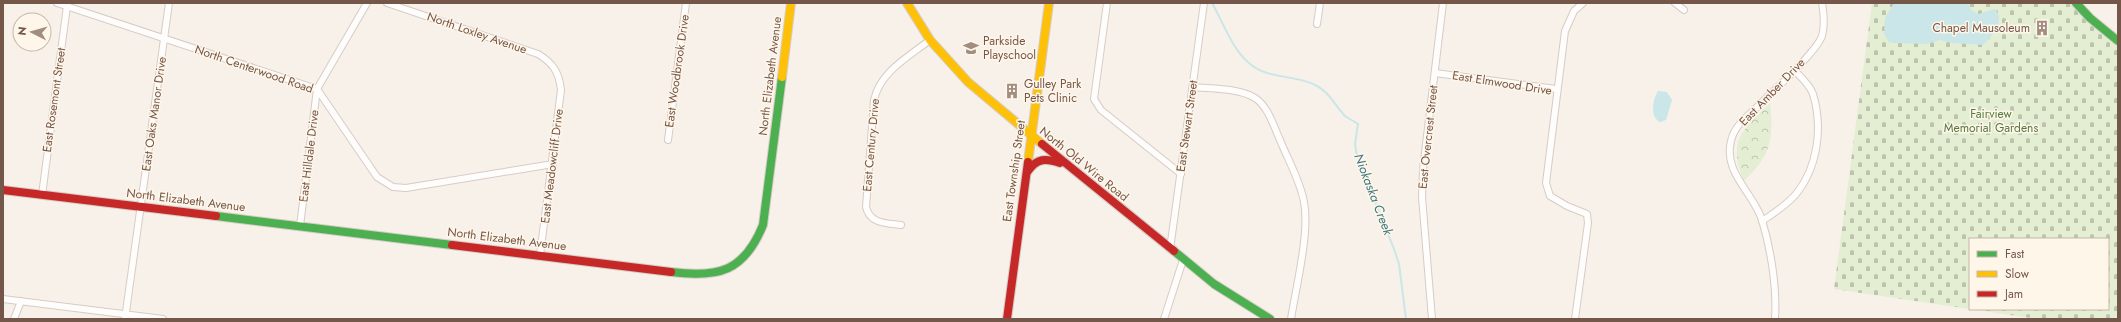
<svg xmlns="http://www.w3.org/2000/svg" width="2121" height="322" viewBox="0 0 2121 322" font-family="Jost,sans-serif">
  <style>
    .forest { fill: url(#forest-crowns) }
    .cemetery { fill: url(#cemetery-stones); fill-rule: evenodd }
    .water { fill: #cae6e8 }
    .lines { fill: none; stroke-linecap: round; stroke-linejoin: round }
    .stream { stroke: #cae6e8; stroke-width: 2 }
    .street-casing { stroke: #d6ccc6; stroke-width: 8 }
    .fast-casing { stroke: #d6ccc6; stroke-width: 10 }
    .slow-casing { stroke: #d6ccc6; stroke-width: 10 }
    .jam-casing { stroke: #d6ccc6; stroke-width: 10 }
    .street { stroke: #fefdfc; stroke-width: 6 }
    .fast { stroke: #4caf50; stroke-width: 8 }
    .slow { stroke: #ffc107; stroke-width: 8 }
    .jam { stroke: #c62828; stroke-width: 8 }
    .labels { text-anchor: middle; stroke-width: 3; stroke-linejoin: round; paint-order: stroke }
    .poi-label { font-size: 12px; fill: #755749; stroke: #fff6ea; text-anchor: start }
    .street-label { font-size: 12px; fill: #755749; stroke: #fff6ea }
    .park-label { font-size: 12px; fill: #547c40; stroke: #fff6ea }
    .water-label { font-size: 13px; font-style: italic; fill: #3f7a83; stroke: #fff6ea }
  </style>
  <defs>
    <pattern id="forest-crowns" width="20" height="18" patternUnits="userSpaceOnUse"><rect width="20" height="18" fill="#e4eed3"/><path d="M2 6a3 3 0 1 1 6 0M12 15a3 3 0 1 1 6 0" fill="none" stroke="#bdc4ad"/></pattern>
    <pattern id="cemetery-stones" width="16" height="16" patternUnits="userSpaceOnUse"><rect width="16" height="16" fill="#e4eed3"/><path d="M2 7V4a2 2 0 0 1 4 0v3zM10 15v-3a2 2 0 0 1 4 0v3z" fill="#bdc4ad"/></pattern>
  </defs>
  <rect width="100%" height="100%" fill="#f7f1e9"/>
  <!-- forest -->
  <path class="forest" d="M1770 103C1774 139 1771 155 1744 181 1727 140 1742 131 1770 103Z"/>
  <!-- cemetery -->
  <path class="cemetery" d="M1872 3H2076L2118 41V319H2037L1834 289ZM1970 239H2108V309H1970Z"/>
  <!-- water -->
  <g class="water">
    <path d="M1894 3H1968L1971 10 1978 14 1995 9C2006 20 1992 37 1983 45L1952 43 1940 40 1927 44 1893 43 1889 42 1884 34 1885 18Z"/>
    <path d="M1658 91 1667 92 1672 100 1666 120 1660 122C1649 117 1653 99 1658 91Z"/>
  </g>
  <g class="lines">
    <!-- stream -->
    <path class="stream" d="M1212 3C1223 22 1232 49 1249 63 1268 80 1294 74 1315 85 1329 91 1335 106 1345 116 1349 119 1354 121 1358 124L1355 144 1357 156 1394 249 1399 264 1406 319"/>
    <defs>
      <g id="street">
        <polyline points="57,3 317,89 377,177 393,187 406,188 553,164"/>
        <path d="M387 3 538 54C553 63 559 72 561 90L540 255"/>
        <polyline points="1107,3 1094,99 1101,110 1181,174"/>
        <polyline points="1675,3 1684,10"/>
        <polyline points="1317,24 1320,3"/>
        <polyline points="1435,73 1556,89"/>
        <path d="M1193 87C1212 89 1239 88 1255 98 1268 106 1274 127 1280 140 1288 160 1300 180 1304 202 1310 232 1296 287 1291 319"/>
        <polyline points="668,140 686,3"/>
        <polyline points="42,195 67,6"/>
        <path d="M1762 221C1774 213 1787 205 1796 194 1818 167 1823 127 1813 94 1810 85 1801 77 1794 70"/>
        <path d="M901 225C886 223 870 224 866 207L874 100C880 72 908 57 930 40"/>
        <polyline points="300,226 317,89 367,3"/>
        <polyline points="1170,249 1204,3"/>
        <polyline points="3,299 163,319"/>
        <polyline points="14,319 21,301"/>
        <polyline points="125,319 169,3"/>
        <polyline points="1164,319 1183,260"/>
        <polyline points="1432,319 1422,197 1423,169 1443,3"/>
        <polyline points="1575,319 1588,223 1587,214 1567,206 1550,196 1546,183 1565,31 1574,11 1583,3"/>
        <path d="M1775 319C1777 288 1771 250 1762 220 1753 192 1723 173 1731 141 1734 127 1745 118 1754 110 1769 95 1816 53 1822 36 1825 25 1824 14 1822 3"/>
      </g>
      <g id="fast">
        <polyline points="2076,3 2090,18 2118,41"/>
        <polyline points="216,216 452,245"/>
        <polyline points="1174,251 1214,284 1270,319"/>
        <path d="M671 272C718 278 744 272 763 225L782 77"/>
      </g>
      <g id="slow">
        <polyline points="907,3 930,40 968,82 1042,144"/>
        <polyline points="782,77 791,3"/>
        <polyline points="1028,162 1049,3"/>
      </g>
      <g id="jam">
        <polyline points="1042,144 1174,251"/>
        <path d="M1028 171C1037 158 1046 158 1060 163"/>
        <polyline points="3,190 216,216"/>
        <polyline points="452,245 671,272"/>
        <polyline points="1007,319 1028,162"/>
      </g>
    </defs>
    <!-- street casing -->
    <use href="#street" class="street-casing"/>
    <!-- fast casing -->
    <use href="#fast" class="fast-casing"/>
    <!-- slow casing -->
    <use href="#slow" class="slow-casing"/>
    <!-- jam casing -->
    <use href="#jam" class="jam-casing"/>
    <!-- street -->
    <use href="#street" class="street"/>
    <!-- fast -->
    <use href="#fast" class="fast"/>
    <!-- slow -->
    <use href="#slow" class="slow"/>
    <!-- jam -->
    <use href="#jam" class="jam"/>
  </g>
  <!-- icons -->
  <defs>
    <symbol id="building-bare" viewBox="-9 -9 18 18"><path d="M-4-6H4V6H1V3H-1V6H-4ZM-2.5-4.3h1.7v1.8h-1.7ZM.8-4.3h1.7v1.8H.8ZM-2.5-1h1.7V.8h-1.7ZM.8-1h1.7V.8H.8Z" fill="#a28d81" stroke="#fff6ea" stroke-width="2.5" paint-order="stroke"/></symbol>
    <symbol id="school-bare" viewBox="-9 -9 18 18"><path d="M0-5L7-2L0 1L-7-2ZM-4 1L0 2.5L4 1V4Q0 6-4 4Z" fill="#a28d81" stroke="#fff6ea" stroke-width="2.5" paint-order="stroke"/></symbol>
  </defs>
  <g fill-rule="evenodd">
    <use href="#building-bare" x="2031" y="17" width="22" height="22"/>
    <use href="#school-bare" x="960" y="37" width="22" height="22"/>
    <use href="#building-bare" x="1001" y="80" width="22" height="22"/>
  </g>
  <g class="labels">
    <!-- poi labels -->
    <g class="poi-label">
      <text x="2030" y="32" text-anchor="end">Chapel Mausoleum</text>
      <text x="983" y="45">Parkside<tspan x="983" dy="14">Playschool</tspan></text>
      <text x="1024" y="88">Gulley Park<tspan x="1024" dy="14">Pets Clinic</tspan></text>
    </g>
    <!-- street labels -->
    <g class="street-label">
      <text transform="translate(477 33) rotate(19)" y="4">North Loxley Avenue</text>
      <text transform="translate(254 69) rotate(19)" y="4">North Centerwood Road</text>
      <text transform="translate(677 71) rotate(-82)" y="4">East Woodbrook Drive</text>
      <text transform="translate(770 76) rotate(-83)" y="4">North Elizabeth Avenue</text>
      <text transform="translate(1502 83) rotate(9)" y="4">East Elmwood Drive</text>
      <text transform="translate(1772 92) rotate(-46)" y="4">East Amber Drive</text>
      <text transform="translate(54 100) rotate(-82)" y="4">East Rosemont Street</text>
      <text transform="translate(154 114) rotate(-82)" y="4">East Oaks Manor Drive</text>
      <text transform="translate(1187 126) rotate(-82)" y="4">East Stewart Street</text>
      <text transform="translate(1428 137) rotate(-84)" y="4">East Overcrest Street</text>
      <text transform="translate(871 145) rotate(-85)" y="4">East Century Drive</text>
      <text transform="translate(309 156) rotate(-83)" y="4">East Hilldale Drive</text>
      <text transform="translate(1084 164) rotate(39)" y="4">North Old Wire Road</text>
      <text transform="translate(552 166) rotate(-83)" y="4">East Meadowcliff Drive</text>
      <text transform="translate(1014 171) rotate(-82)" y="4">East Township Street</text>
      <text transform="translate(186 200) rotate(7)" y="4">North Elizabeth Avenue</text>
      <text transform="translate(507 239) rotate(7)" y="4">North Elizabeth Avenue</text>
    </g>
    <!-- park labels -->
    <g class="park-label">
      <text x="1991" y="118">Fairview<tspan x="1991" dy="14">Memorial Gardens</tspan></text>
    </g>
    <!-- water labels -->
    <g class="water-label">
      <text transform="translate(1374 194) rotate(69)" y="5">Niokaska Creek</text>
    </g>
  </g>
  <!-- border -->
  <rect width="2121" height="322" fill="none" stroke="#755749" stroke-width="8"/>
  <!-- legend -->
  <rect x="1969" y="238" width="140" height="72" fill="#fff6ea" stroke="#c8b6aa"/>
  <rect x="1977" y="251" width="20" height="6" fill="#4caf50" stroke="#c8b6aa"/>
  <text x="2005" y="258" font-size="12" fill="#755749">Fast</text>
  <rect x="1977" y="271" width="20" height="6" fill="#ffc107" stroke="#c8b6aa"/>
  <text x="2005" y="278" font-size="12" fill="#755749">Slow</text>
  <rect x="1977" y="291" width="20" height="6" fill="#c62828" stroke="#c8b6aa"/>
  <text x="2005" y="298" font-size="12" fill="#755749">Jam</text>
  <!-- north arrow -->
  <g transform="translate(32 32) rotate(276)"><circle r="19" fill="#fff6ea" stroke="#c8b6aa"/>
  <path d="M0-3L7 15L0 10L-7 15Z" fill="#a28d81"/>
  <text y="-6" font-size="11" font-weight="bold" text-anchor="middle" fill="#755749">N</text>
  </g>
</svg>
